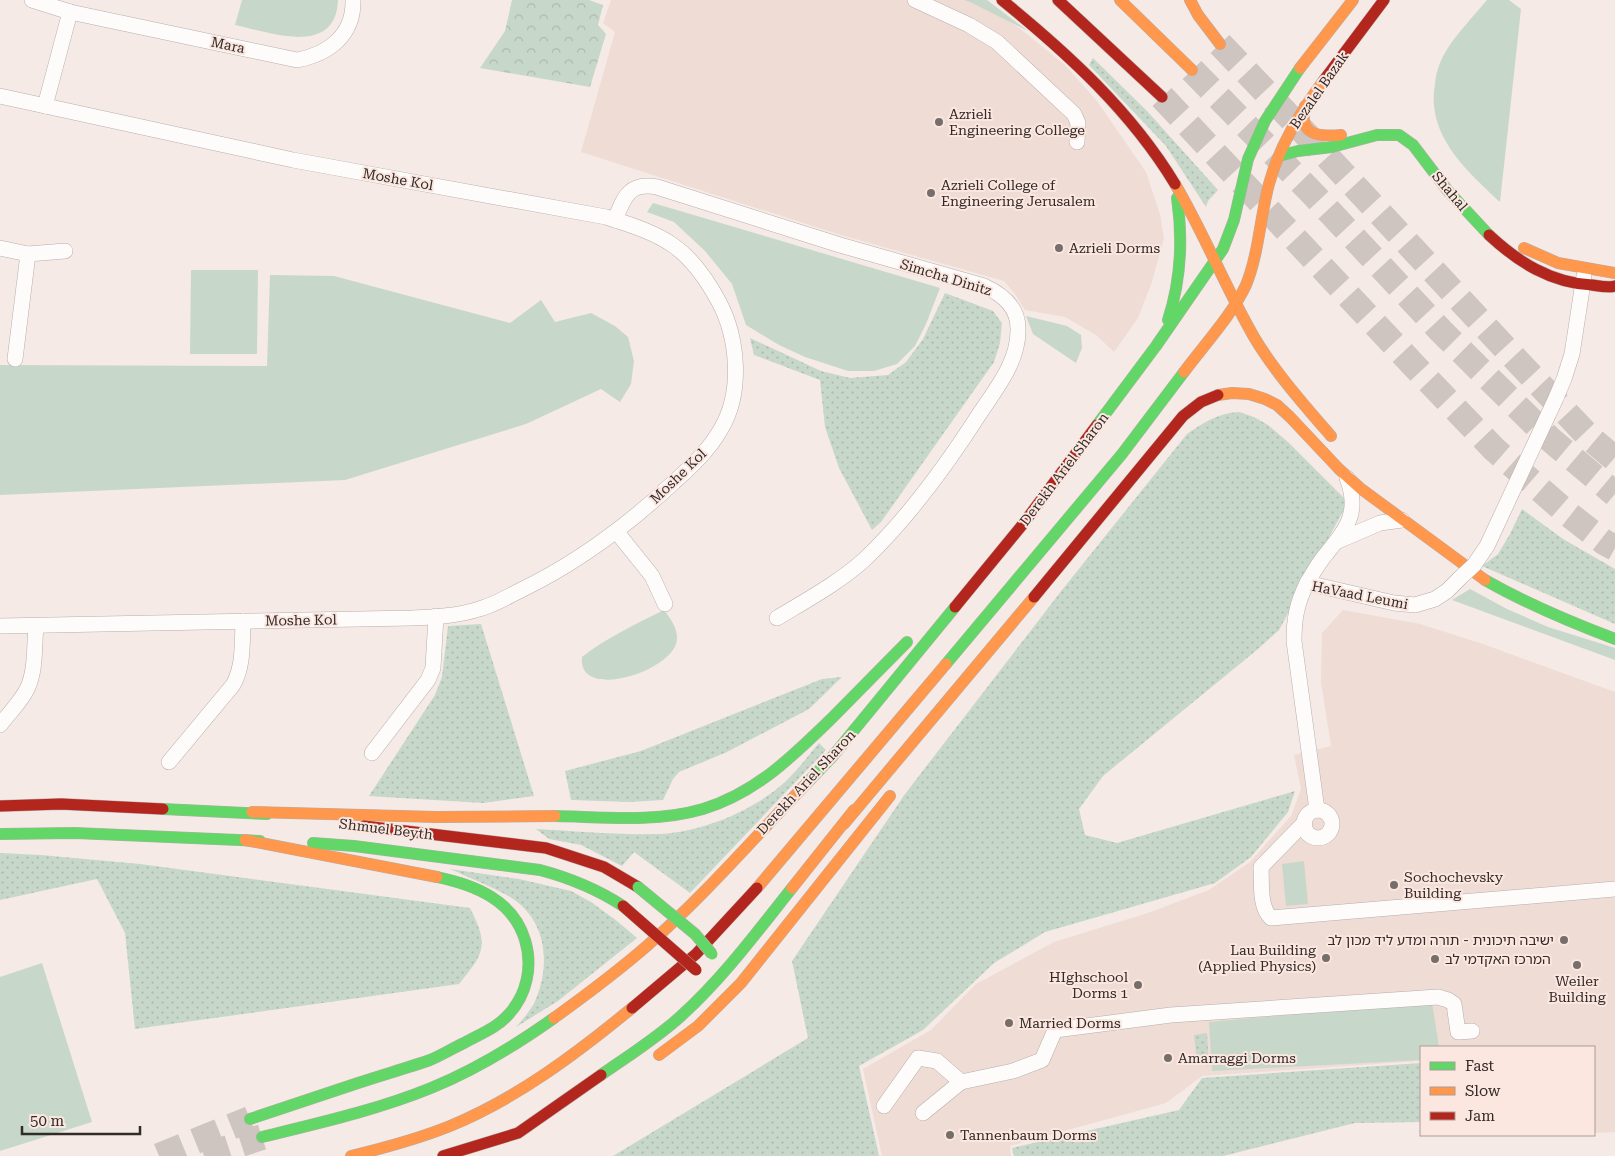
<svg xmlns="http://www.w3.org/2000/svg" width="1615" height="1156" viewBox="0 0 1615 1156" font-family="'Roboto Serif','Noto Sans Hebrew',serif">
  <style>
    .built { fill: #efdcd5 }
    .grass { fill: url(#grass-dots) }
    .forest { fill: url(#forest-crowns) }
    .park { fill: #c7d8ca }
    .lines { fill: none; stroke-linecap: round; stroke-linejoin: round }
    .highway-tunnel { stroke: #cec4c0; stroke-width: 26; stroke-dasharray: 26 13; stroke-linecap: butt }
    .street-casing { stroke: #b6aeab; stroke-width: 16 }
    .fast-casing { stroke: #b6aeab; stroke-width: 12 }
    .slow-casing { stroke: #b6aeab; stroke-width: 12 }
    .jam-casing { stroke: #b6aeab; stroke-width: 12 }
    .street { stroke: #fefcfb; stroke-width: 15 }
    .fast { stroke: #63d668; stroke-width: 11 }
    .slow { stroke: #ff974d; stroke-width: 11 }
    .jam { stroke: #b3261e; stroke-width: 11 }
    .street-bridge-casing { stroke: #b6aeab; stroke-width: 16; stroke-linecap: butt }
    .fast-bridge-casing { stroke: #b6aeab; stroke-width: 12; stroke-linecap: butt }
    .jam-bridge-casing { stroke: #b6aeab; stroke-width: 12; stroke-linecap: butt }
    .street-bridge { stroke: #fefcfb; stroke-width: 15 }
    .fast-bridge { stroke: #63d668; stroke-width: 11 }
    .jam-bridge { stroke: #b3261e; stroke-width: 11 }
    .poi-dot { fill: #766e6a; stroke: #fbe7e0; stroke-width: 2 }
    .labels { text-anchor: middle; stroke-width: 4; stroke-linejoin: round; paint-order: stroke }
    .street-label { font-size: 14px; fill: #322b28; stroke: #fbe7e0 }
    .poi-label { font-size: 14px; fill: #322b28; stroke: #fbe7e0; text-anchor: start }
  </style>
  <defs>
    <pattern id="grass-dots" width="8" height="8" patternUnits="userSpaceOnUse" patternTransform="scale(1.25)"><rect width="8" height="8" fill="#c7d8ca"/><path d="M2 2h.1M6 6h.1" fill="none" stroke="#abbaae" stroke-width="1.8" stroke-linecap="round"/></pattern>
    <pattern id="forest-crowns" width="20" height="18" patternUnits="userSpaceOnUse" patternTransform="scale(1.25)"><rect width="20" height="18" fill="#c7d8ca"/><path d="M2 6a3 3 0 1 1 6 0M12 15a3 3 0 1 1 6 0" fill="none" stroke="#abbaae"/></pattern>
  </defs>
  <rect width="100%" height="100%" fill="#f5eae6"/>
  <!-- built -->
  <g class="built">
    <polygon points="611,0 984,0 1064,64 1097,101 1146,172 1160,214 1164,238 1152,282 1138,318 1114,352 1096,335 1065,317 1025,310 1015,294 1004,281 841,235 581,152 615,32 603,23"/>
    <polygon points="1343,610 1420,624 1480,643 1615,692 1615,1132 1594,1133 1594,1047 1421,1047 1421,1061 1202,1076 1166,1103 1010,1146 1011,1156 882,1156 863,1069 931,1030 976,984 1054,942 1148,913 1209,890 1250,862 1291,816 1301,789 1294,755 1331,746 1321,682 1322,633"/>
  </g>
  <!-- grass -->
  <g class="grass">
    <polygon points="1093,58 1147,111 1218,190 1208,201 1206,207 1166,146 1089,65"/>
    <polygon points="945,293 993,311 1002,323 1000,343 994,362 881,522 872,530 839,468 825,427 820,380 754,355 750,338 821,371 850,378 888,375 906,362 923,339"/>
    <path d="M1239 412 1254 417 1268 425 1288 442 1348 502 1279 630 1258 649 1103 776 1079 809 1085 835 1117 843 1295 791 1288 812 1251 857 1215 883 1045 932 994 963 923 1030 859 1066 879 1156H613L808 1038 792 961 905 794 1062 590 1187 434C1203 423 1218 413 1239 412Z"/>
    <polygon points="1522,509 1563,539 1615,569 1615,624 1482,566 1498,554 1510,534"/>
    <polygon points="481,624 534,796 483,803 369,796 435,695 442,677 448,626"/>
    <polygon points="842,677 809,709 727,752 679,772 673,779 663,800 630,802 571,800 565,771 641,751 822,679"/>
    <path d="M819 743 826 750 690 893 634 852 622 866 581 845 549 839 536 829C575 831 615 835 654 834 698 834 751 812 784 783 797 771 808 756 819 743Z"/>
    <path d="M0 853 41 855 140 864 470 908C489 946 485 952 459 984L135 1029 125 933 97 879 0 900Z"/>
    <path d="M450 869 519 879 571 891 591 902 617 921 637 938 558 1001 516 1027C523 1019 532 1009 536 999 551 962 546 919 510 897 491 886 470 878 450 869Z"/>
    <polygon points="1207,1033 1209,1066 1197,1063 1194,1035"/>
    <polygon points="1421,1063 1421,1122 1355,1123 1223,1156 1014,1156 1012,1148 1179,1110 1202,1078"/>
  </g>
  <!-- forest -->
  <polygon class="forest" points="512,0 589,0 603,5 598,25 606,34 590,87 480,68 505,31"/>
  <!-- park -->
  <g class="park">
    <path d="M242 0H338C336 58 268 32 235 25Z"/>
    <polygon points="964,0 987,0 1028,31 970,2"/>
    <path d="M1487 0H1509L1521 9 1500 202C1466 170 1426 135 1435 84 1436 72 1440 61 1446 51 1457 33 1473 17 1487 0Z"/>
    <polygon points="653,203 940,288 926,324 915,346 897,364 874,371 848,371 805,357 779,345 746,325 732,284 705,251 674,222 647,212"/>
    <polygon points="191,270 258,270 257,354 190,354"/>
    <polygon points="270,275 334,276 510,323 541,300 555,322 591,313 615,326 628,337 634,361 631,384 620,402 601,389 526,424 345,480 0,495 0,365 267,366"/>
    <polygon points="1026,316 1067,326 1081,335 1082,348 1076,363 1033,334"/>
    <polygon points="1470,589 1507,609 1548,627 1615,648 1615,660 1452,600"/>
    <path d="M664 610C670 618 677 627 677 638 678 670 577 703 582 657 606 638 636 624 664 610Z"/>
    <polygon points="1304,861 1308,904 1286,906 1282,864"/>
    <polygon points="42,963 92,1122 0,1151 0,977"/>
    <polygon points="1432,1002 1439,1047 1421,1047 1421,1060 1212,1071 1209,1022"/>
  </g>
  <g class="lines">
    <!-- highway-tunnel -->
    <g class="highway-tunnel">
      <polyline points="1220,44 1321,150 1505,348 1590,438 1615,459"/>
      <polyline points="1192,70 1313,194 1441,331 1551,440 1615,494"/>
      <polyline points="1162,97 1420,372 1494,449 1567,513 1604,542 1615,548"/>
      <polyline points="159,1156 250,1119"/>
      <polyline points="204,1156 262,1137"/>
    </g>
    <defs>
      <g id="street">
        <path d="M32 0 70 12 297 60C329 54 354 35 353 0"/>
        <polyline points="915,0 969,25 997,42 1074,114 1078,123 1077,142"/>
        <path d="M0 96 293 160 606 217C664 235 689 246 719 302 738 338 743 392 721 429 709 450 692 466 674 482 628 525 577 563 521 590 507 597 494 605 479 609 458 616 435 617 412 618L0 626"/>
        <polyline points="45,106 70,12"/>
        <path d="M615 220C624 197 629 182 657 187L840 245 984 286C1004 295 1019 308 1018 331 1018 362 996 389 980 413 948 463 908 518 865 559 840 582 805 601 777 618"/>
        <polyline points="0,248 28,254 65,251"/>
        <polyline points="15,359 28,254"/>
        <polyline points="1556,398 1564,379 1572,354 1584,276"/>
        <polyline points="616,531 652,576 665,604"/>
        <polyline points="1338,541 1380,523 1402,520"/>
        <path d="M1307 583C1313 573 1319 562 1327 553 1347 528 1360 512 1347 478"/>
        <path d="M0 725C9 713 22 701 28 687 36 669 34 645 36 626"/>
        <polyline points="372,753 428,680 433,668 436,616"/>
        <path d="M169 762 233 685C244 666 242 642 243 621"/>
        <path d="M1317 810 1294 641C1294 618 1297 603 1307 583L1394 603 1415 605 1435 599 1447 591 1460 578"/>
        <circle cx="1318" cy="824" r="14"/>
        <path d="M1305 822 1261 867C1262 883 1259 907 1271 918L1615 889"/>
        <polyline points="884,1106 918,1058 937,1061 961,1082 1013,1071 1042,1060 1055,1030 1171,1015 1438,997 1448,1000 1454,1004 1458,1032 1472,1031"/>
        <polyline points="923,1113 961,1082"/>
      </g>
      <g id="fast">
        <polyline points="1279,156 1298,151 1332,147 1377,135 1399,135 1413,145 1448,191 1489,235"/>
        <path d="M1168 320C1181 280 1183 239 1177 198"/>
        <polyline points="1097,425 1156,346 1223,249 1234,220 1248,159 1265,121 1300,68"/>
        <path d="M1485 580C1527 604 1570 622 1615 639"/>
        <polyline points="946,664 1122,454 1184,372"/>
        <polyline points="806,784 832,757 955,607"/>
        <polyline points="163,809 267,814"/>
        <path d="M555 816C603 817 655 823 703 809 756 793 793 756 832 718 857 693 882 667 907 642"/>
        <polyline points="0,834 75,833 260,841"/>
        <path d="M313 843 354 846 540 870C570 878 597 889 623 906"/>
        <path d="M601 1075C628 1056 657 1038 681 1016 723 978 757 932 792 888"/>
        <path d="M250 1119C286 1107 322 1095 358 1083 382 1075 407 1068 430 1060 442 1055 453 1048 464 1043 480 1034 497 1028 509 1014 527 994 533 966 525 940 513 900 475 885 437 877"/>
        <path d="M262 1137C319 1123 377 1110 431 1088 475 1070 516 1045 554 1018"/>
      </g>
      <g id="slow">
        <polyline points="1120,0 1192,70"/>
        <polyline points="1190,0 1198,15 1220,44"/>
        <polyline points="1300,68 1353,0"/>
        <path d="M1305 106C1298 135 1318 137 1341 135"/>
        <path d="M1175 184C1204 233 1225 287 1254 337 1274 371 1305 406 1331 436"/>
        <polyline points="1524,248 1558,263 1615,273"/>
        <path d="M1184 372C1204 345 1232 315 1246 285 1259 253 1260 217 1269 184 1280 144 1300 113 1324 80"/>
        <polyline points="1218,395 1232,393 1249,394 1265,399 1277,405 1290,417 1339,469 1360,488 1485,580"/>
        <polyline points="252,812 436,817 555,816"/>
        <polyline points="844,824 1034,597"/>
        <polyline points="245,840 437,877"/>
        <polyline points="757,888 946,664"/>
        <polyline points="792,888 854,810"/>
        <path d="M554 1018C586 995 618 971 648 945 704 896 754 838 806 784"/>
        <polyline points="659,1055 698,1026 741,983 890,796"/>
        <path d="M351 1156C384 1148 418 1139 450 1126 516 1099 576 1054 632 1008"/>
      </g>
      <g id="jam">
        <path d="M1002 0C1067 53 1131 111 1175 184"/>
        <polyline points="1058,0 1162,97"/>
        <polyline points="1324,80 1384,0"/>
        <path d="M1489 235C1518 262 1551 283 1592 285 1599 286 1608 288 1615 286"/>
        <polyline points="1034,597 1183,416 1201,402 1218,395"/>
        <polyline points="955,607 1023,524 1097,425"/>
        <polyline points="0,806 61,804 163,809"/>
        <polyline points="364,826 546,848 604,867 638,887"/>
        <polyline points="632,1008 696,954 757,888"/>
        <polyline points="443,1156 518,1133 601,1075"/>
      </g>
    </defs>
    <!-- street casing -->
    <use href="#street" class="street-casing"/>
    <!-- fast casing -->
    <use href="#fast" class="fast-casing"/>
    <!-- slow casing -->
    <use href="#slow" class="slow-casing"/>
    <!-- jam casing -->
    <use href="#jam" class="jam-casing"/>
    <!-- street -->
    <use href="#street" class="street"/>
    <!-- fast -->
    <use href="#fast" class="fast"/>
    <!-- slow -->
    <use href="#slow" class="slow"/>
    <!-- jam -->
    <use href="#jam" class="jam"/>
    <defs>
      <polyline id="street-bridge" points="1460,578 1474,565 1487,546 1556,398"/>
      <polyline id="fast-bridge" points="638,887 695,934 712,954"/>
      <polyline id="jam-bridge" points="623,906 696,970"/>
    </defs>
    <!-- street-bridge casing -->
    <use href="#street-bridge" class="street-bridge-casing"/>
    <!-- fast-bridge casing -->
    <use href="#fast-bridge" class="fast-bridge-casing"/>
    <!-- jam-bridge casing -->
    <use href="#jam-bridge" class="jam-bridge-casing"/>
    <!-- street-bridge -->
    <use href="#street-bridge" class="street-bridge"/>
    <!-- fast-bridge -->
    <use href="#fast-bridge" class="fast-bridge"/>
    <!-- jam-bridge -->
    <use href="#jam-bridge" class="jam-bridge"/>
  </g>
  <!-- markers -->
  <g class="poi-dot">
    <circle cx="939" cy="122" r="5"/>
    <circle cx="931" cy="193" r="5"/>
    <circle cx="1059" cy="248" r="5"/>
    <circle cx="1394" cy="885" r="5"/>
    <circle cx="1564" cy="940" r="5"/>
    <circle cx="1326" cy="958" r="5"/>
    <circle cx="1435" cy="959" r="5"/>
    <circle cx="1577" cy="965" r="5"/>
    <circle cx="1138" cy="985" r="5"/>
    <circle cx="1009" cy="1023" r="5"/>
    <circle cx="1168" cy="1058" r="5"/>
    <circle cx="950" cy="1135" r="5"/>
  </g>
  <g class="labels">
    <!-- street labels -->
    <g class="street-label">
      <text transform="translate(228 45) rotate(12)" y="5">Mara</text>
      <text transform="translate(1319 90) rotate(-55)" y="5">Bezalel Bazak</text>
      <text transform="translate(398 179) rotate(10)" y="5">Moshe Kol</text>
      <text transform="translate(1450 191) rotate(50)" y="5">Shahal</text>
      <text transform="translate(946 277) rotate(17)" y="5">Simcha Dinitz</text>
      <text transform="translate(1064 469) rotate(-53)" y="5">Derekh Ariel Sharon</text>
      <text transform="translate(678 476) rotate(-44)" y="5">Moshe Kol</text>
      <text transform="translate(1360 595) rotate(11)" y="5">HaVaad Leumi</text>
      <text transform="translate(301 620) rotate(-1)" y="5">Moshe Kol</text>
      <text transform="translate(806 782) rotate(-47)" y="5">Derekh Ariel Sharon</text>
      <text transform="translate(386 829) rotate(7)" y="5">Shmuel Beyth</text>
    </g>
    <!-- poi labels -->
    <g class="poi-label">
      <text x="949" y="119">Azrieli<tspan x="949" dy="16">Engineering College</tspan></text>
      <text x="941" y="190">Azrieli College of<tspan x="941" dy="16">Engineering Jerusalem</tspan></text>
      <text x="1069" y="253">Azrieli Dorms</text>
      <text x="1404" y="882">Sochochevsky<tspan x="1404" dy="16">Building</tspan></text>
      <text x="1554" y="945" text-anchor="end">ישיבה תיכונית - תורה ומדע ליד מכון לב</text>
      <text x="1316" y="955" text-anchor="end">Lau Building<tspan x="1316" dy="16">(Applied Physics)</tspan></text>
      <text x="1445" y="964">המרכז האקדמי לב</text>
      <text x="1128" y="982" text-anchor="end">HIghschool<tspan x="1128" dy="16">Dorms 1</tspan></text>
      <text x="1577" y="986" text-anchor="middle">Weiler<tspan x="1577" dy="16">Building</tspan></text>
      <text x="1019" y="1028">Married Dorms</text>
      <text x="1178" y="1063">Amarraggi Dorms</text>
      <text x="960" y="1140">Tannenbaum Dorms</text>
    </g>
  </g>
  <!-- legend -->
  <rect x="1420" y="1046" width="175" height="90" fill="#fbe7e0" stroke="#ab9c96"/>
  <rect x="1430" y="1062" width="25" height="8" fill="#63d668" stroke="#ab9c96"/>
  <text x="1465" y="1071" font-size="15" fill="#322b28">Fast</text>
  <rect x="1430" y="1087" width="25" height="8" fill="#ff974d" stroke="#ab9c96"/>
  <text x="1465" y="1096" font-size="15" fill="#322b28">Slow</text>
  <rect x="1430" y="1112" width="25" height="8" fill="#b3261e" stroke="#ab9c96"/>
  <text x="1465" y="1121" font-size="15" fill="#322b28">Jam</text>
  <!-- scale -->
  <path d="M22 1126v8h118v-8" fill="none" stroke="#322b28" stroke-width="2.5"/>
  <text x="30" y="1126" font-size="15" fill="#322b28" stroke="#fbe7e0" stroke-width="4" paint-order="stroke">50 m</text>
</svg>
